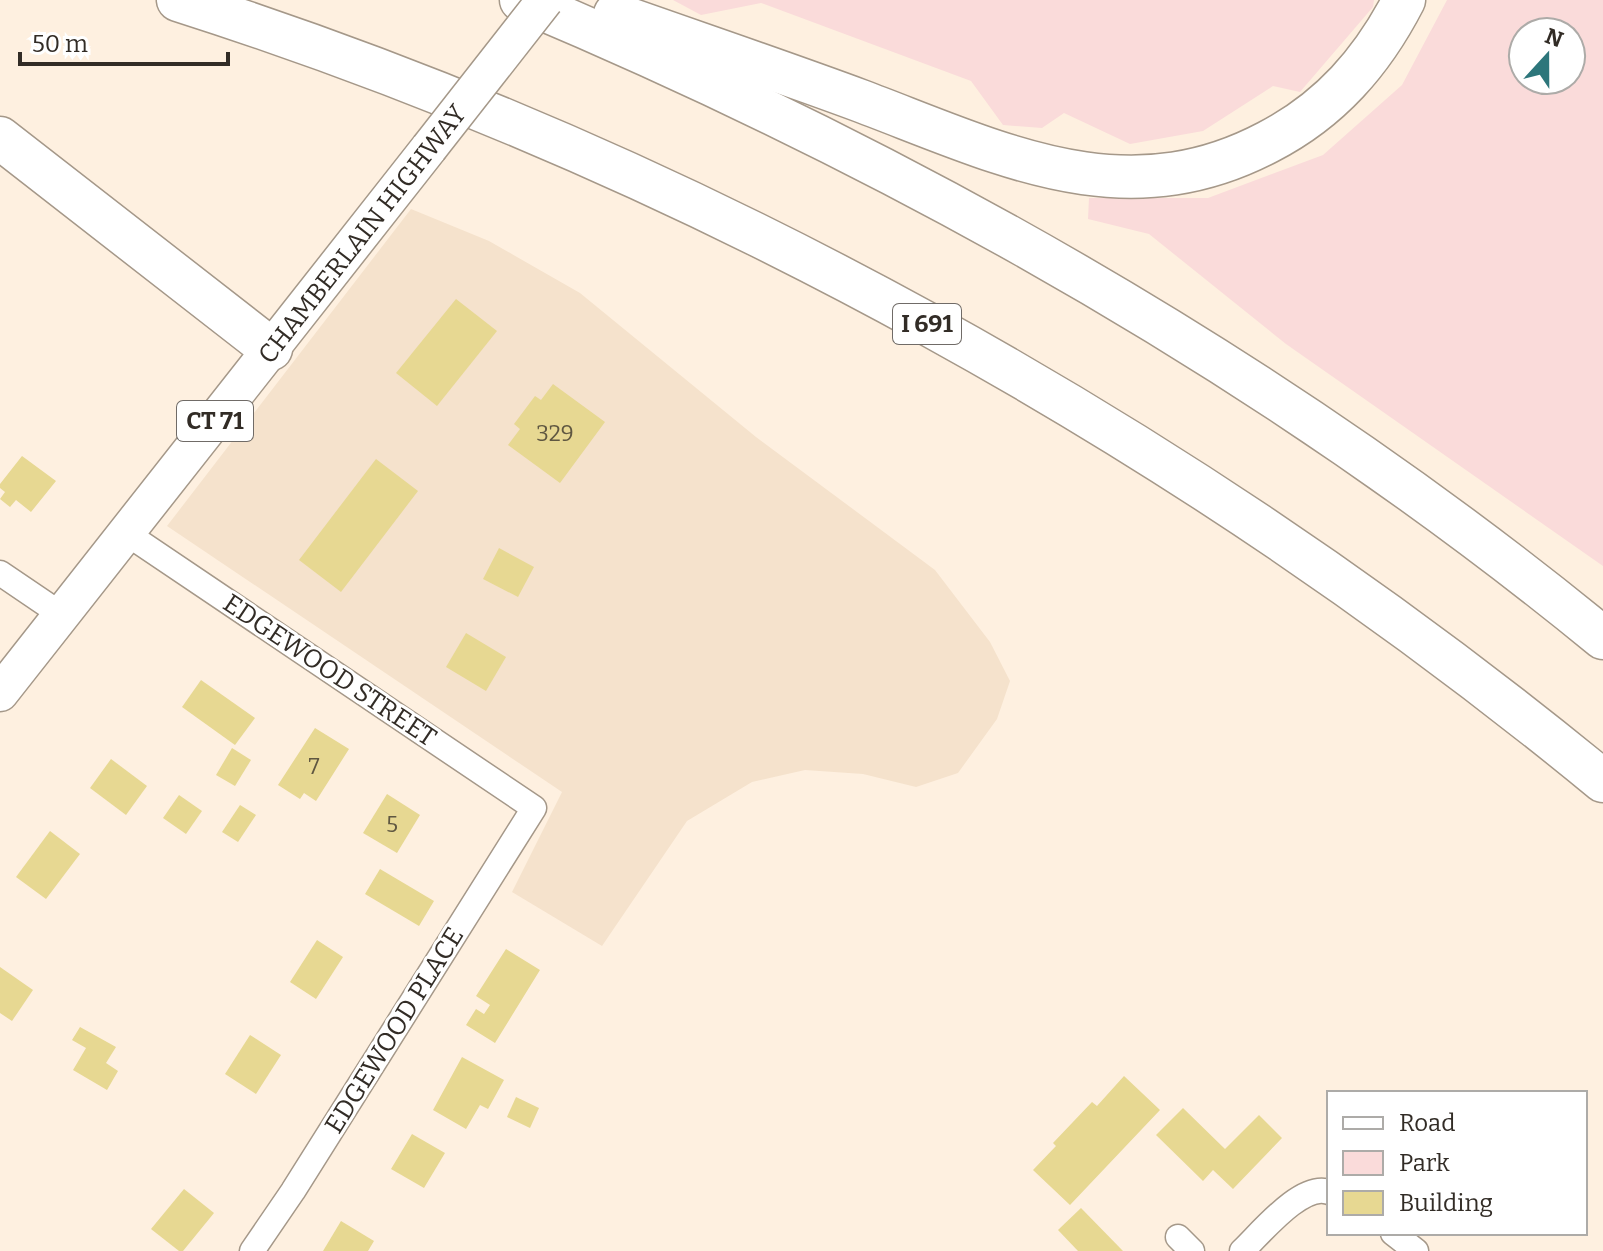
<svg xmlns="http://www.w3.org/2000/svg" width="1603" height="1251" viewBox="0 0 1603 1251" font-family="Bitter,serif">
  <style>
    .built { fill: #f5e2cc }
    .green { fill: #fadbda; fill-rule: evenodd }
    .building { fill: #e7d892 }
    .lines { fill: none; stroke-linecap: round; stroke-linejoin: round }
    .minor-casing { stroke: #a59889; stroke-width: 27 }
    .primary-casing { stroke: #a59889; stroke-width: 39 }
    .motorway-casing { stroke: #a59889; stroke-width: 45 }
    .minor { stroke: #fff; stroke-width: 24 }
    .primary { stroke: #fff; stroke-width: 36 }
    .motorway { stroke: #fff; stroke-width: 42 }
    .primary-bridge-casing { stroke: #a59889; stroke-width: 39; stroke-linecap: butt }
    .primary-bridge { stroke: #fff; stroke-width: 36 }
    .labels { text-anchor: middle; stroke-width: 6; stroke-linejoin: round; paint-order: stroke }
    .number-label { font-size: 22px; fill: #5f5741 }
    .shield { fill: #fff; stroke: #706b67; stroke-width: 2 }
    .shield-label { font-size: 24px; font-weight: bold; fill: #322c26 }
    .street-label { font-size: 26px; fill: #322c26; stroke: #fff }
  </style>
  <rect width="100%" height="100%" fill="#fef0e0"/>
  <!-- built -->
  <polygon class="built" points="411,209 489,241 580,293 756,437 935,570 990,642 1010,681 997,719 958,773 916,787 863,774 805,770 752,782 687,821 602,946 512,892 562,792 167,526"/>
  <!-- green -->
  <g class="green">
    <polygon points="673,0 1374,0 1373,7 1300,92 1273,86 1203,131 1130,144 1064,113 1042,128 1003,125 971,81 761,3 701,15"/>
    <path d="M1447 0H1603V566L1286 344 1149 234 1088 219 1089 198H1208L1323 155 1402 85ZM1523 32H1571V80H1523Z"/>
  </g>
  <!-- building -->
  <g class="building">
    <polygon points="456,299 497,331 437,406 396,373"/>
    <polygon points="553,384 605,422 560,483 508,445 520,429 514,424 535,396 541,400"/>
    <polygon points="22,456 56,481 31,512 16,500 10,507 0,499 5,492 0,488 0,484"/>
    <polygon points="376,459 418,491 341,592 299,560"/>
    <polygon points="499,548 534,567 518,597 483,579"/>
    <polygon points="466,633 506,657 486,691 446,667"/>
    <polygon points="201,680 255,718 235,745 182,707"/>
    <polygon points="315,728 349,749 316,801 304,793 300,799 278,785"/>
    <polygon points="232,748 251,760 235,786 216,775"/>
    <polygon points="111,759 147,786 126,815 90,788"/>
    <polygon points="387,794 420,815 397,853 363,833"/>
    <polygon points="179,795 202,811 186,834 163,818"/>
    <polygon points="240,805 256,815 238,842 222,832"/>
    <polygon points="50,831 80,854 46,899 16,877"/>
    <polygon points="380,869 434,901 419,926 365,894"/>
    <polygon points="317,940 343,957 316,999 290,982"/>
    <polygon points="506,949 540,970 495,1043 466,1025 476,1009 484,1014 490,1005 476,996"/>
    <polygon points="0,967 33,990 12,1021 0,1013"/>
    <polygon points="80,1027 116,1047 106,1063 118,1071 107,1090 73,1070 86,1048 72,1040"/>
    <polygon points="250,1035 281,1055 256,1094 225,1074"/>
    <polygon points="462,1057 504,1080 488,1109 480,1105 466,1129 433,1110"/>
    <polygon points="1124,1076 1160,1110 1070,1205 1033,1170 1056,1146 1053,1143 1092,1102 1097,1106"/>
    <polygon points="516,1097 539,1108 530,1128 507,1117"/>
    <polygon points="1183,1108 1225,1149 1259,1115 1282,1138 1233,1189 1213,1170 1203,1181 1156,1135"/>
    <polygon points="412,1134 445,1153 424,1188 391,1169"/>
    <polygon points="184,1189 214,1213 183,1251 179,1251 151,1229"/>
    <polygon points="1081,1208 1123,1251 1078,1251 1058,1230"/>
    <polygon points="341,1221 374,1241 368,1251 323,1251"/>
  </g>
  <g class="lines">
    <defs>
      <g id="minor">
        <polyline points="126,533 534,808 293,1191 252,1251"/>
        <polyline points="0,573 62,615"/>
        <polyline points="1393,1233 1416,1251"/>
        <polyline points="1178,1237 1192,1251"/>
        <path d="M1242 1251C1261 1233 1302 1182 1329 1192"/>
      </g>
      <polyline id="primary" points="0,693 429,148"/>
      <g id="motorway">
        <path d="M178 0C692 164 1187 439 1603 781"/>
        <path d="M521 0C908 163 1277 371 1603 638"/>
        <path d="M615 14C697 43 780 71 861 101 999 153 1124 218 1268 142 1330 110 1372 62 1404 0"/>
        <polyline points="0,138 271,349"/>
      </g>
    </defs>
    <!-- minor casing -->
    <use href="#minor" class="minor-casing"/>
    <!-- primary casing -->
    <use href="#primary" class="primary-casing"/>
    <!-- motorway casing -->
    <use href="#motorway" class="motorway-casing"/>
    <!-- minor -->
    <use href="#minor" class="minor"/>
    <!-- primary -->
    <use href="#primary" class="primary"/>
    <!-- motorway -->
    <use href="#motorway" class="motorway"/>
    <defs>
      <polyline id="primary-bridge" points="429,148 545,0"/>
    </defs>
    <!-- primary-bridge casing -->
    <use href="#primary-bridge" class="primary-bridge-casing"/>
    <!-- primary-bridge -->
    <use href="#primary-bridge" class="primary-bridge"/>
  </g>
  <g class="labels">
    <!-- number labels -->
    <g class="number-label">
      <text x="555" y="441">329</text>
      <text x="314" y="774">7</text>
      <text x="392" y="832">5</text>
    </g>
    <!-- shield labels -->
    <g class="shield">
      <rect x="893" y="304" width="68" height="40" rx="6"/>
      <rect x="177" y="401" width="76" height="40" rx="6"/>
    </g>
    <g class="shield-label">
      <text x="927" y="332">I 691</text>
      <text x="215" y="429">CT 71</text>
    </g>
    <!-- street labels -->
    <g class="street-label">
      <text transform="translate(362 234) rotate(-52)" y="9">CHAMBERLAIN HIGHWAY</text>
      <text transform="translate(330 670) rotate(34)" y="9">EDGEWOOD STREET</text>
      <text transform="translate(394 1030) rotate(-58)" y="9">EDGEWOOD PLACE</text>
    </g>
  </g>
  <!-- legend -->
  <rect x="1327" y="1091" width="260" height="144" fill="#ffffff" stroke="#adaba8" stroke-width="2"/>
  <rect x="1343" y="1117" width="40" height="12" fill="#ffffff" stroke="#adaba8" stroke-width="2"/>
  <text x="1399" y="1131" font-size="24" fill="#322c26">Road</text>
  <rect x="1343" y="1151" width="40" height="24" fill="#fadbda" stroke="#adaba8" stroke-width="2"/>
  <text x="1399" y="1171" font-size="24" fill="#322c26">Park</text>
  <rect x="1343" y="1191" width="40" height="24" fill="#e7d892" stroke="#adaba8" stroke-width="2"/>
  <text x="1399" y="1211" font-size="24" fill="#322c26">Building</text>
  <!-- north arrow -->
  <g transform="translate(1547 56) rotate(21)"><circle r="38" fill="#ffffff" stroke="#adaba8" stroke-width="2"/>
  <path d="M0-6L14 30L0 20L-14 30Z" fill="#2d767b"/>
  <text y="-12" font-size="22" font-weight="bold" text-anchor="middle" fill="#322c26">N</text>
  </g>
  <!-- scale -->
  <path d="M20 52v12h208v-12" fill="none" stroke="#322c26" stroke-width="4"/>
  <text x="32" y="52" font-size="24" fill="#322c26" stroke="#ffffff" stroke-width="6" paint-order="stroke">50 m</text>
</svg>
